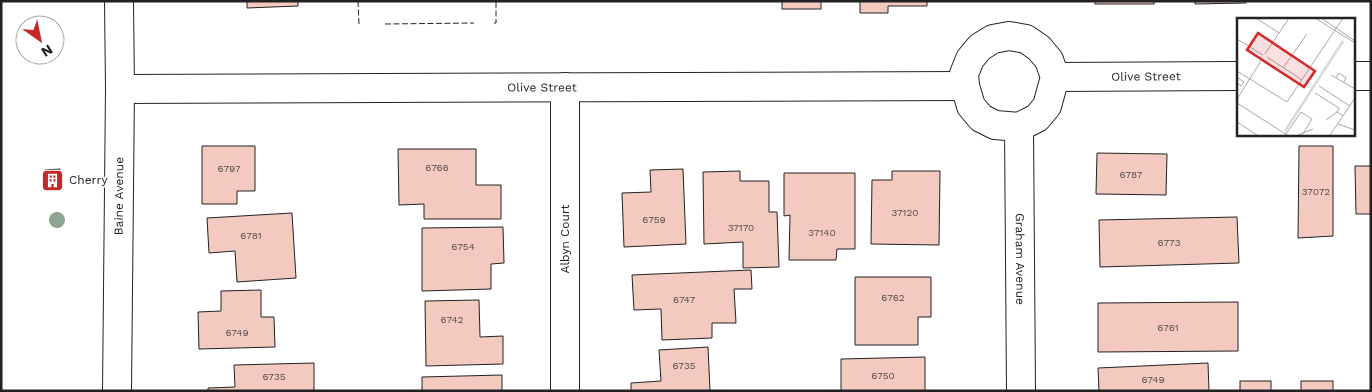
<svg xmlns="http://www.w3.org/2000/svg" width="1372" height="392" viewBox="0 0 1372 392" font-family="'Work Sans',sans-serif">
  <style>
    .building { fill: #f3c9c0; stroke: #222 }
    .lines { fill: none; stroke-linecap: round; stroke-linejoin: round }
    .minor-casing { stroke: #222; stroke-width: 30 }
    .minor { stroke: #fff; stroke-width: 28 }
    .fence { stroke: #222; stroke-width: 1; stroke-dasharray: 6 2.5; stroke-linecap: butt }
    .tree { fill: #8da692 }
    .labels { text-anchor: middle; stroke-width: 4; stroke-linejoin: round; paint-order: stroke }
    .number-label { font-size: 10px; fill: #564c4a }
    .street-label { font-size: 12px; fill: #222; stroke: #fff }
    .poi-label { font-size: 12px; fill: #222; stroke: #fff; text-anchor: start }
    .inset-river { fill: none; stroke: #d9d9d9; stroke-width: 2.5 }
    .inset-road { fill: none; stroke: #a7a7a7; stroke-width: 1 }
    .view { fill: #d62828; fill-opacity: 0.15; stroke: #d62828; stroke-width: 2.5 }
    .inset-edge { fill: none; stroke: #222; stroke-width: 2.5 }
  </style>
  <rect width="100%" height="100%" fill="#fff"/>
  <!-- building -->
  <g class="building">
    <polygon points="247,1 298,1 298,6 247,8"/>
    <rect x="782" y="1" width="39" height="8"/>
    <polygon points="860,1 927,1 927,6 888,6 888,13 860,13"/>
    <rect x="1095" y="1" width="59" height="3"/>
    <polygon points="1195,1 1246,1 1246,3 1195,4"/>
    <polygon points="202,146 255,146 255,191 237,191 237,204 202,204"/>
    <polygon points="1299,146 1333,146 1333,236 1298,238"/>
    <polygon points="398,149 476,149 476,185 501,185 501,219 424,219 424,204 399,205"/>
    <polygon points="1097,153 1167,154 1166,195 1096,194"/>
    <polygon points="1355,166 1371,166 1371,214 1356,214"/>
    <polygon points="60,169 61,189 46,190 45,170"/>
    <polygon points="683,169 686,244 624,247 622,193 651,192 650,170"/>
    <polygon points="740,171 740,181 769,181 769,212 777,212 779,267 743,268 743,242 704,244 703,172"/>
    <polygon points="892,171 940,171 939,245 871,244 872,180 892,180"/>
    <polygon points="784,173 855,173 855,249 837,249 836,260 789,260 790,215 784,216"/>
    <polygon points="292,213 296,278 237,282 235,251 209,253 207,218"/>
    <polygon points="1237,217 1239,263 1100,267 1099,220"/>
    <polygon points="503,227 504,263 491,264 491,289 422,291 422,228"/>
    <polygon points="751,270 752,289 734,289 736,323 712,323 712,338 662,340 661,309 634,310 632,275"/>
    <polygon points="855,277 931,277 931,317 918,317 918,345 855,345"/>
    <polygon points="261,290 261,317 274,317 275,347 199,349 198,312 221,311 221,291"/>
    <polygon points="479,300 480,337 503,336 503,364 426,366 425,301"/>
    <polygon points="1238,302 1238,351 1098,352 1098,303"/>
    <polygon points="708,347 710,391 631,391 631,383 661,381 659,350"/>
    <polygon points="925,357 925,391 841,391 841,359"/>
    <polygon points="314,363 314,391 208,391 208,388 235,387 234,365"/>
    <polygon points="1208,363 1209,391 1099,391 1098,368"/>
    <polygon points="502,375 502,391 422,391 422,377"/>
    <rect x="1240" y="381" width="31" height="10"/>
    <rect x="1301" y="381" width="32" height="10"/>
  </g>
  <g class="lines">
    <defs>
      <g id="minor">
        <polygon points="1009,36 1026,39 1039,48 1049,60 1055,77 1047,106 1037,118 1019,127 995,125 981,118 971,106 965,86 964,74 970,59 980,47 993,39"/>
        <polyline points="1353,76 1371,76"/>
        <path id="s1" d="M1055 77 1238 76"/>
        <polyline points="565,87 565,391"/>
        <path id="s2" d="M120 89 965 86"/>
        <path id="s3" d="M1019 127 1021 391"/>
        <path id="s4" d="M117 391 120 89 119 1"/>
      </g>
    </defs>
    <!-- minor casing -->
    <use href="#minor" class="minor-casing"/>
    <!-- minor -->
    <use href="#minor" class="minor"/>
    <!-- fence -->
    <g class="fence">
      <polyline points="358,1 359,24"/>
      <polyline points="494,23 496,23 496,1"/>
      <polyline points="385,24 474,23"/>
    </g>
  </g>
  <!-- trees -->
  <circle class="tree" cx="57" cy="220" r="8"/>
  <!-- icons -->
  <defs>
    <symbol id="building-square" viewBox="-11 -11 22 22"><rect x="-9" y="-9" width="18" height="18" rx="4" fill="#c62828" stroke="#fff"/><path d="M-4-6H4V6H1V3H-1V6H-4ZM-2.5-4.3h1.7v1.8h-1.7ZM.8-4.3h1.7v1.8H.8ZM-2.5-1h1.7V.8h-1.7ZM.8-1h1.7V.8H.8Z" fill="#fff"/></symbol>
  </defs>
  <g fill-rule="evenodd">
    <use href="#building-square" x="40" y="168" width="25" height="25"/>
  </g>
  <g class="labels">
    <!-- number labels -->
    <g class="number-label">
      <text x="437" y="171">6766</text>
      <text x="229" y="172">6797</text>
      <text x="1131" y="178">6787</text>
      <text x="1316" y="195">37072</text>
      <text x="905" y="216">37120</text>
      <text x="654" y="223">6759</text>
      <text x="741" y="231">37170</text>
      <text x="822" y="236">37140</text>
      <text x="251" y="239">6781</text>
      <text x="1169" y="246">6773</text>
      <text x="463" y="250">6754</text>
      <text x="893" y="301">6762</text>
      <text x="684" y="303">6747</text>
      <text x="452" y="323">6742</text>
      <text x="1168" y="331">6761</text>
      <text x="237" y="336">6749</text>
      <text x="684" y="369">6735</text>
      <text x="883" y="379">6750</text>
      <text x="274" y="380">6735</text>
      <text x="1153" y="383">6749</text>
    </g>
    <!-- street labels -->
    <g class="street-label">
      <text dy="4" stroke="none"><textPath href="#s1" startOffset="91">Olive Street</textPath></text>
      <text dy="4" stroke="none"><textPath href="#s2" startOffset="422">Olive Street</textPath></text>
      <text dy="4" stroke="none"><textPath href="#s4" startOffset="195">Baine Avenue</textPath></text>
      <text transform="translate(565 239) rotate(-90)" y="4">Albyn Court</text>
      <text dy="4" stroke="none"><textPath href="#s3" startOffset="132">Graham Avenue</textPath></text>
    </g>
    <!-- poi labels -->
    <g class="poi-label">
      <text x="69" y="184">Cherry</text>
    </g>
  </g>
  <!-- overview -->
  <g transform="translate(1237 18)">
    <rect width="118" height="118" fill="#fff"/>
    <path class="inset-river" d="M48 113 106 23"/>
    <path class="inset-road" d="M19 0 42 15M78 0 118 25M84 0 118 23M0 21 26 37M28 36 52 0M30 39 65 62M46 50 70 16M0 53 50 84 106 0M94 57 118 71M99 60 102 55 109 60 107 64M0 65 4 68 7 64 1 60M82 68 113 88M78 75 102 90 100 94M0 81 24 43M0 85 50 117M89 102 100 94 106 98M0 104 20 117M101 106 118 112M49 116 64 94 75 101 65 117M61 117 76 111M93 117 118 80"/>
    <path class="view" d="M21 15 78 53 67 69 10 32Z"/>
    <rect width="118" height="118" class="inset-edge"/>
  </g>
  <!-- border -->
  <rect width="1372" height="392" fill="none" stroke="#222222" stroke-width="5"/>
  <!-- north arrow -->
  <g transform="translate(40 40) rotate(147)"><circle r="24" fill="#ffffff" stroke="#a7a7a7"/>
  <path d="M0-4L9 19L0 12L-9 19Z" fill="#c62828"/>
  <text y="-8" font-size="14" font-weight="bold" text-anchor="middle" fill="#222222">N</text>
  </g>
</svg>
